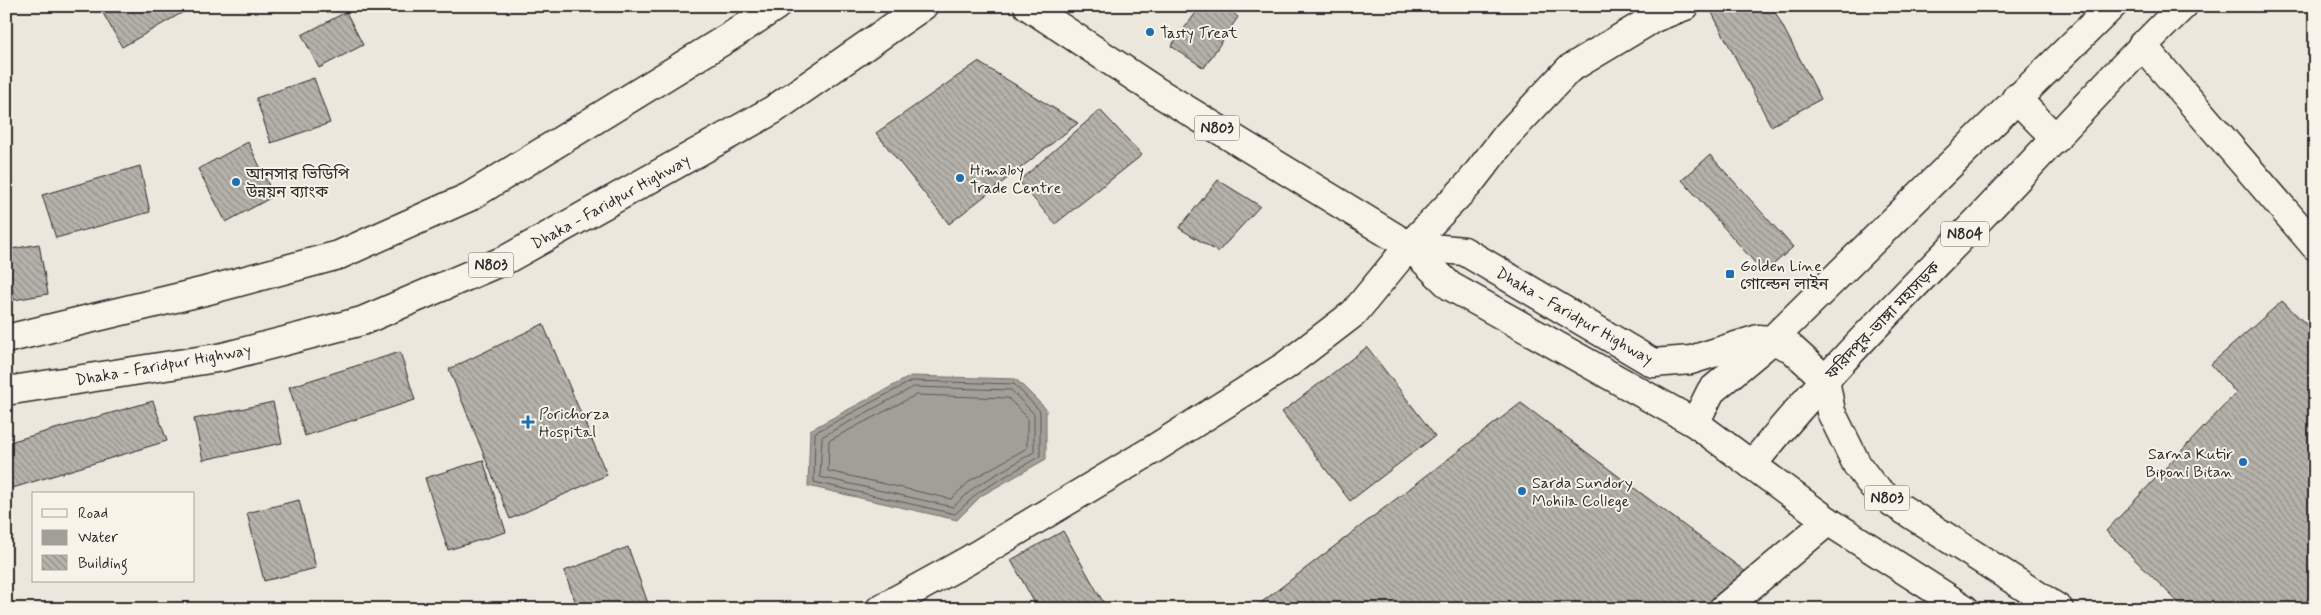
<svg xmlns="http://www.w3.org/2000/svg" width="2321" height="615" viewBox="0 0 2321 615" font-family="Mynerve,'Noto Sans Bengali',sans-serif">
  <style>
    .water { fill: #a29f98; stroke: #72716c }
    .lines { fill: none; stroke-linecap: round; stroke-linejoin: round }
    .shore { stroke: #5b5957; stroke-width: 1 }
    .building { fill: url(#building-back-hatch); stroke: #2b2b2b }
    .minor-casing { stroke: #2b2b2b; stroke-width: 31 }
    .trunk-casing { stroke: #2b2b2b; stroke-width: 31 }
    .minor { stroke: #f7f3e8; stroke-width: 28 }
    .trunk { stroke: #f7f3e8; stroke-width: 28 }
    .poi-dot { fill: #1f6fb2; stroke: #f7f3e8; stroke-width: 2 }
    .labels { text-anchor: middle; stroke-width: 4; stroke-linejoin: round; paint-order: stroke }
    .shield { fill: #f7f3e8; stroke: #686764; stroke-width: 1 }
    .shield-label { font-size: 15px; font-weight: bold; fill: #2b2b2b }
    .poi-label { font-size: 16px; fill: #2b2b2b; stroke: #f7f3e8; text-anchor: start }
    .street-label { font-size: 16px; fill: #2b2b2b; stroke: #f7f3e8 }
  </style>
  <defs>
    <pattern id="building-back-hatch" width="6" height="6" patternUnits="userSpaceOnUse" patternTransform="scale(1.25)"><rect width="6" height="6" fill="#b5b2ab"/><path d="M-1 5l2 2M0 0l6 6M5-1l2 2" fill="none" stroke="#93918b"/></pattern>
  </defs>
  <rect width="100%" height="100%" fill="#ebe7dd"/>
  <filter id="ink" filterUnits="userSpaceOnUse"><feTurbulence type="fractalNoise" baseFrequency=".02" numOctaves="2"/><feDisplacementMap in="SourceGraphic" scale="10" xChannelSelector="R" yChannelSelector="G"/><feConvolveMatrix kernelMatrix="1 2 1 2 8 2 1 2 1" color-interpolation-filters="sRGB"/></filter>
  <g filter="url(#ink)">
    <!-- water -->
    <polygon class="water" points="911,376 1016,379 1046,409 1046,459 981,496 957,520 808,486 810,430"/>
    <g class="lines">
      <!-- shore -->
      <g class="shore">
        <polygon points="912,381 1014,384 1040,411 1040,456 979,492 955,514 814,482 815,433"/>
        <polygon points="914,387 1011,390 1034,414 1034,452 975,487 953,507 820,477 822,437"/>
        <polygon points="916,395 1008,398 1027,417 1027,448 971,480 951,499 828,471 829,441"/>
      </g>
    </g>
    <!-- building -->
    <g class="building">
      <polygon points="99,6 194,6 122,47"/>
      <polygon points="1201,6 1225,6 1238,17 1204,68 1171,46"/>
      <polygon points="1714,6 1772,6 1821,99 1771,126 1710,9"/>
      <polygon points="346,12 363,45 319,68 302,35"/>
      <polygon points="978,62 1078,123 949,224 876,133"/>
      <polygon points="314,78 330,123 271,143 256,98"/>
      <polygon points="1100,110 1142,155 1055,224 1019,181"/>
      <polygon points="248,142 274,196 226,222 198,169"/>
      <polygon points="1710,155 1793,247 1764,273 1682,180"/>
      <polygon points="140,166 150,212 56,238 42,195"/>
      <polygon points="1218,180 1260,206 1218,252 1179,228"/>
      <polygon points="39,244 48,294 14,300 6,250"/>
      <polygon points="2282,301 2309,327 2315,321 2315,592 2298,609 2185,609 2106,531 2236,393 2211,364"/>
      <polygon points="543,324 607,475 510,519 449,369"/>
      <polygon points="1367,347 1435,436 1350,501 1282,412"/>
      <polygon points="400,352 415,400 305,436 289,387"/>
      <polygon points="153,401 167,441 6,490 6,443"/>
      <polygon points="273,402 282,443 203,460 194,419"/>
      <polygon points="1521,403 1754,578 1715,609 1261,609 1258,605"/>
      <polygon points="483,460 506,532 448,550 425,478"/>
      <polygon points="299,500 316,568 264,581 247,513"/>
      <polygon points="1063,531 1107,609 1038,609 1011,560"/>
      <polygon points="628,547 650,609 578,609 564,571"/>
    </g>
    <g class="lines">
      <defs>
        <g id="minor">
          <polyline points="2142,45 2315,246"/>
          <polyline points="880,609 967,561 1149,452 1285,366 1354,313 1409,246 1469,184 1507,135 1569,69 1654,18 1685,6"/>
          <polyline points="1723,609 1828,521"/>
        </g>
        <g id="trunk">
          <polyline points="1028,6 1156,91 1409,246 1450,286 1695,423 1828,521 1965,609"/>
          <polyline points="2016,98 2056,139"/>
          <polyline points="1409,246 1464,251 1653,363 1691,360 1758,339 1772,340 1791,348 1825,379 1831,412 1857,465 1872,485 1893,503 2059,609"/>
          <polyline points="6,339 205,291 339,255 469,197 734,34 776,6"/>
          <polyline points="6,391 223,357 362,321 507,259 773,110 923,6"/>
          <polyline points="1695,423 1711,391 1772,340 2112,6"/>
          <path d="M1752 465C1823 376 1905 296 1984 214 2050 145 2114 73 2183 6"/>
        </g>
      </defs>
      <!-- minor casing -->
      <use href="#minor" class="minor-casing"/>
      <!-- trunk casing -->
      <use href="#trunk" class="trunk-casing"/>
      <!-- minor -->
      <use href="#minor" class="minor"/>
      <!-- trunk -->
      <use href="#trunk" class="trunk"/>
    </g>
  </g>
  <!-- markers -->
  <g class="poi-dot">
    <circle cx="1150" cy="32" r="5"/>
    <circle cx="960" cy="178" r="5"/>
    <circle cx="236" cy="182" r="5"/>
    <rect x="1725" y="269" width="10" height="10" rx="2.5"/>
    <path d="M525.5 414.5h5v5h5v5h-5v5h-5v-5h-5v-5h5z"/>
    <circle cx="2243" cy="462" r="5"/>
    <circle cx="1522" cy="491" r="5"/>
  </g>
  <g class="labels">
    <!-- shield labels -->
    <g class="shield">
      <rect x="1194.5" y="115.5" width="45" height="25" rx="4"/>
      <rect x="1941" y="221.5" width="48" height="25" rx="4"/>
      <rect x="468.5" y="252.5" width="45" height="25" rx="4"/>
      <rect x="1864.5" y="485.5" width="45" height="25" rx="4"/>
    </g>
    <g class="shield-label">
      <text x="1217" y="133">N803</text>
      <text x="1965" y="239">N804</text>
      <text x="491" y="270">N803</text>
      <text x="1887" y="503">N803</text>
    </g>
    <!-- poi labels -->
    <g class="poi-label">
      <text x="1160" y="38">Tasty Treat</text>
      <text x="970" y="175">Himaloy<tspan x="970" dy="18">Trade Centre</tspan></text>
      <text x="246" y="179">আনসার ভিডিপি<tspan x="246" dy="18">উন্নয়ন ব্যাংক</tspan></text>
      <text x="1740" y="271">Golden Line<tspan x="1740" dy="18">গোল্ডেন লাইন</tspan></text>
      <text x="539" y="419">Porichorza<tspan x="539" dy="18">Hospital</tspan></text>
      <text x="2233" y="459" text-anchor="end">Sarna Kutir<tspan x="2233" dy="18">Biponi Bitan</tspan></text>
      <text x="1532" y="488">Sarda Sundory<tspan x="1532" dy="18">Mohila College</tspan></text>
    </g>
    <!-- street labels -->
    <g class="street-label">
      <text transform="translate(610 201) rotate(-29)" y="6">Dhaka - Faridpur Highway</text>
      <text transform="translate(1575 315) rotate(30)" y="6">Dhaka - Faridpur Highway</text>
      <text transform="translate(1882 320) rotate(-46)" y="6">ফরিদপুর-ভাঙ্গা মহাসড়ক</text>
      <text transform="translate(163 364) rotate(-10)" y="6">Dhaka - Faridpur Highway</text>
    </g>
  </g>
  <!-- margin -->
  <rect width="2321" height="615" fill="none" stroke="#f7f3e8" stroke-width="25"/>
  <rect x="12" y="12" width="2296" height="590" fill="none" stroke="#2b2b2b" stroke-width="2" filter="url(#ink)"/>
  <!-- legend -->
  <rect x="32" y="492" width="162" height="90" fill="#f7f3e8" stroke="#a5a39c"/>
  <rect x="42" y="509" width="25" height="8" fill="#f7f3e8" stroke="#a5a39c"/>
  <text x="78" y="518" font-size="15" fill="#2b2b2b">Road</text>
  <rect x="42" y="530" width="25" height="15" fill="#a29f98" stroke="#a5a39c"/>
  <text x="78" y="542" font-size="15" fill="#2b2b2b">Water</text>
  <rect x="42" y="555" width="25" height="15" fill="url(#building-back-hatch)" stroke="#a5a39c"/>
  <text x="78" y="568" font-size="15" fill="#2b2b2b">Building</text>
</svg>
